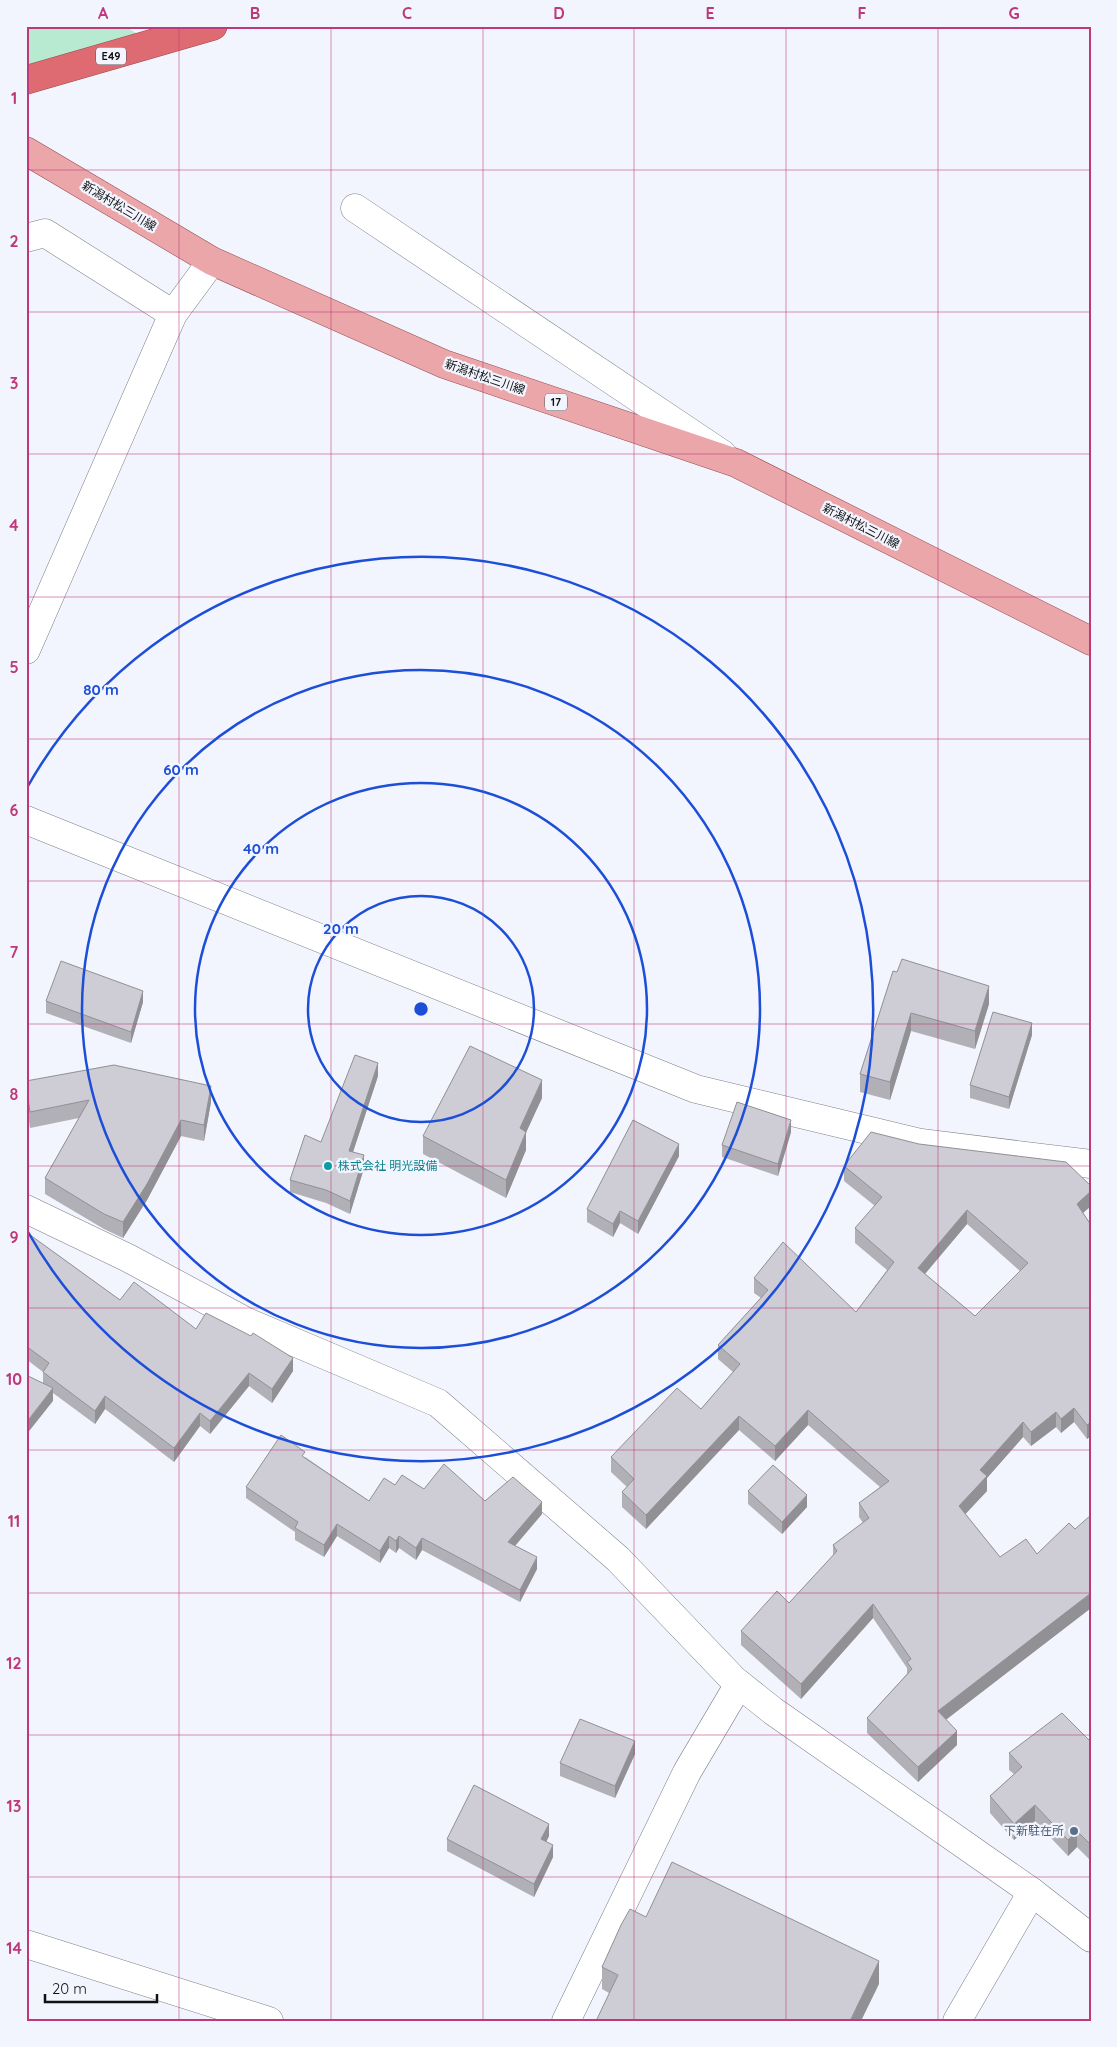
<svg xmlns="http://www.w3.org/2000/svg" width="1117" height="2047" viewBox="0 0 1117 2047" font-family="Quicksand,'Noto Sans JP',sans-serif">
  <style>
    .green { fill: #b8ead1 }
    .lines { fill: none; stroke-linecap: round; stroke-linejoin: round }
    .minor-casing { stroke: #7d8087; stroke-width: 29 }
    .tertiary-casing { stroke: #7d8087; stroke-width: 29 }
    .primary-casing { stroke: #964c50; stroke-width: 29 }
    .motorway-casing { stroke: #964c50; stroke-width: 29 }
    .minor { stroke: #fff; stroke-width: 28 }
    .tertiary { stroke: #fff; stroke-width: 28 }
    .primary { stroke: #eba6aa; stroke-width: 28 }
    .motorway { stroke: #dd6b71; stroke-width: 28 }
    .wall { fill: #b1b0b7; fill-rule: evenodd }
    .shaded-wall { fill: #909095 }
    .building { fill: #cecdd5; stroke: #909095; fill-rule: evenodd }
    .grid { fill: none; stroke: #be387a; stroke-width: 1; stroke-opacity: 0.55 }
    .ring { fill: none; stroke: #1d4ed8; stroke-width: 2.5 }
    .culture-dot { fill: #0f9aa8; stroke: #f2f5fd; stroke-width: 2 }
    .service-dot { fill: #5c6f8a; stroke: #f2f5fd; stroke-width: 2 }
    .labels { text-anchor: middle; stroke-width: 4.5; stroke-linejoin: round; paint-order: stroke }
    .shield { fill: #f2f5fd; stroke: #54565a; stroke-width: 1 }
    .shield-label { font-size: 11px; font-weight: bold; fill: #111214 }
    .street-label { font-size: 12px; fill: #111214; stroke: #f2f5fd }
    .culture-label { font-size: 12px; fill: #0d838f; stroke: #f2f5fd; text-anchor: start }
    .service-label { font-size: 12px; fill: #4e5e75; stroke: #f2f5fd; text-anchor: end }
    .centre { fill: #1d4ed8; stroke: #f2f5fd; stroke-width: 2.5 }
    .ring-label { font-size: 15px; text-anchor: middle; font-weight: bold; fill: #1d4ed8; stroke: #f2f5fd; stroke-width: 4.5; stroke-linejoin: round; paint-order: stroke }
    .neatline { fill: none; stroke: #be387a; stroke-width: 2 }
    .grid-label { font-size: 16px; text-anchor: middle; font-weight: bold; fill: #be387a }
  </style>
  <rect width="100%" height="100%" fill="#f2f5fd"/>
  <!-- green -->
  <polygon class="green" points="26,26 125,26 142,37 26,65"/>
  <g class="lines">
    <defs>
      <g id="minor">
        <polyline points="355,208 722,454"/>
        <polyline points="26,238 45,233 173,314"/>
        <polyline points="26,820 696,1089 921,1143 1091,1164"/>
        <polyline points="26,1209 128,1258 247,1322 438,1403 618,1559 734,1680 773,1711 1032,1892 1091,1938"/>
        <polyline points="26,1944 269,2021"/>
        <polyline points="566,2021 687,1772 739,1684"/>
        <polyline points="957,2021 1032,1892"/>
      </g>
      <polyline id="tertiary" points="26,650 173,314 212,261"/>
      <polyline id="primary" points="26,151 212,261 444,364 736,463 1091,641"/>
      <polyline id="motorway" points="26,80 213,26"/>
    </defs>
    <!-- minor casing -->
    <use href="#minor" class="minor-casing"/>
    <!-- tertiary casing -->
    <use href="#tertiary" class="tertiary-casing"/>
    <!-- primary casing -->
    <use href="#primary" class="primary-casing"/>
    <!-- motorway casing -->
    <use href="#motorway" class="motorway-casing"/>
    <!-- minor -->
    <use href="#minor" class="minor"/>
    <!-- tertiary -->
    <use href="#tertiary" class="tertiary"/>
    <!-- primary -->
    <use href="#primary" class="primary"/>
    <!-- motorway -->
    <use href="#motorway" class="motorway"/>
  </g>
  <!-- wall -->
  <g class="wall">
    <polygon points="893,971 989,1004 975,1049 911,1031 890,1100 860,1092 860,1074"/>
    <polygon points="46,1001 143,1002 131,1043 46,1013"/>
    <polygon points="1032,1035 1009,1109 970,1098 970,1085"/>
    <polygon points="378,1076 353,1152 364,1168 350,1214 326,1203 290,1192 290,1180"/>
    <polygon points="26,1081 211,1102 204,1141 181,1136 147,1200 123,1238 104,1229 45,1194 45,1178 79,1118 30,1128 26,1101"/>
    <polygon points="542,1098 526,1131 526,1150 506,1198 423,1154 423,1136"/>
    <polygon points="791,1132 778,1176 722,1157 722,1145"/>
    <polygon points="679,1156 638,1234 620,1223 613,1237 587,1222 587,1209"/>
    <path d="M844 1166 1091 1186V1206L1083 1213 1091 1225V1436L1087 1439 1074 1422 1061 1433 1056 1427 1031 1446 1023 1437 987 1478V1491L965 1514 1000 1557 1037 1554 1091 1608 946 1719 957 1745 918 1782 867 1733V1718L907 1674V1668L873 1618 801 1699 741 1645V1631L789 1603 833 1556V1545L863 1523 859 1517V1503L880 1487 808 1425 775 1461 739 1430 646 1529 622 1507V1492L627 1487 611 1472V1457L701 1409 733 1372 718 1359V1345L761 1298 754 1293V1278L856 1312 887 1270 855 1243V1228L875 1206 844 1181ZM967 1224 1020 1271 975 1316 925 1274Z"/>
    <polygon points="26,1232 120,1300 196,1329 293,1371 272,1403 249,1386 210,1434 200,1426 174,1462 105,1409 95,1424 53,1393 53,1401 43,1383 43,1372 26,1359"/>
    <polygon points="305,1457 369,1501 395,1485 424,1489 485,1501 542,1514 515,1546 537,1569 520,1602 422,1550 416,1560 399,1548 396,1553 389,1548 380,1563 337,1536 324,1557 295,1540 295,1532 246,1498 246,1487"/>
    <polygon points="748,1491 807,1507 782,1534 748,1504"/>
    <polygon points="1091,1742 1091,1861 1077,1847 1068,1856 1035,1821 1014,1840 990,1813 990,1796 1014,1774 1009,1770 1009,1753"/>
    <polygon points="635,1754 615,1798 560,1776 560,1763"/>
    <polygon points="549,1836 546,1842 553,1857 534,1897 447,1851 447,1839"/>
    <polygon points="646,1917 879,1984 609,1993 602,1989 602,1967"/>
  </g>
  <!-- shaded-wall -->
  <g class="shaded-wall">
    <polygon points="989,986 989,1004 975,1049 975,1031"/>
    <polygon points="143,991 143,1002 131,1043 131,1032"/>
    <polygon points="911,1013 911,1031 890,1100 890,1082"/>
    <polygon points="1032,1023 1032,1035 1009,1109 1009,1097"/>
    <polygon points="378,1063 378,1076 349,1164 349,1151"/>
    <polygon points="542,1080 542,1098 520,1146 520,1128"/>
    <polygon points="211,1086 211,1102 204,1141 204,1125"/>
    <polygon points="181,1120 181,1136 147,1200 123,1238 123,1222"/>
    <polygon points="791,1120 791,1132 778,1176 778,1164"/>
    <polygon points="526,1132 526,1150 506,1198 506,1180"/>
    <polygon points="679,1144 679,1156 638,1234 638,1221"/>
    <polygon points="364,1155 364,1168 350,1214 350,1201"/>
    <polygon points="1091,1191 1091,1206 1077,1218 1077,1204"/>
    <polygon points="967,1210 967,1224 918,1282 918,1268"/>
    <polygon points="620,1211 620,1223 613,1237 613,1224"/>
    <polygon points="293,1358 293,1371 272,1403 272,1389"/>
    <polygon points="249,1373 249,1386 210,1434 210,1421"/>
    <polygon points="53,1388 53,1401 26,1435 26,1423"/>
    <polygon points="105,1396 105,1409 95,1424 95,1411"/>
    <polygon points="1074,1408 1074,1422 1061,1433 1061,1419"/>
    <polygon points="808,1410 808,1425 775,1461 775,1446"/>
    <polygon points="1056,1412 1056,1427 1031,1446 1031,1432"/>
    <polygon points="200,1413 200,1426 174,1462 174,1448"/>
    <polygon points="739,1416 739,1430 646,1529 646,1515"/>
    <polygon points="1023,1422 1023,1437 987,1478 987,1491 959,1521 959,1506 980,1470"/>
    <polygon points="1091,1422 1091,1436 1087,1439 1087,1425"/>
    <polygon points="807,1495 807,1507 782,1534 782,1522"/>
    <polygon points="542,1502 542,1514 508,1554 508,1542"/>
    <polygon points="337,1524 337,1536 324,1557 324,1545"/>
    <polygon points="389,1536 389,1548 380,1563 380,1551"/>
    <polygon points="399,1536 399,1548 396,1553 396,1541"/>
    <polygon points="422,1538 422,1550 416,1560 416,1548"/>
    <polygon points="537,1557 537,1569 520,1602 520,1590"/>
    <polygon points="1091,1593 1091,1608 938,1726 938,1711"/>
    <polygon points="873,1604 873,1618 801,1699 801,1684"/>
    <polygon points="957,1731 957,1745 918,1782 918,1767"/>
    <polygon points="635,1741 635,1754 615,1798 615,1786"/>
    <polygon points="1035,1805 1035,1821 1014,1840 1014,1824"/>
    <polygon points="549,1824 549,1836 541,1852 541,1839"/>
    <polygon points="1077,1831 1077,1847 1068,1856 1068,1840"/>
    <polygon points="553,1845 553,1857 534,1897 534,1884"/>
    <polygon points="879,1961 879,1984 861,2021 850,2021"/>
  </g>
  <!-- building -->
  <g class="building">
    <polygon points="902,959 989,986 975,1031 911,1013 890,1082 860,1074 893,971 897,972"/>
    <polygon points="61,961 143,991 131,1032 46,1001"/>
    <polygon points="993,1012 1032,1023 1009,1097 970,1085"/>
    <polygon points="470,1046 542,1080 520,1128 526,1132 506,1180 423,1136"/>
    <polygon points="355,1055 378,1063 349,1151 364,1155 350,1201 326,1190 290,1180 305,1135 321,1142"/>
    <polygon points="114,1065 211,1086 204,1125 181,1120 147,1184 123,1222 104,1214 45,1178 89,1100 30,1112 26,1085 26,1081"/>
    <polygon points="737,1102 791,1120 778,1164 722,1145"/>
    <polygon points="633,1120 679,1144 638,1221 620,1211 613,1224 587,1209"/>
    <path d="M871 1132 919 1144 1066 1162 1091 1186V1191L1077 1204 1091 1225V1422L1087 1425 1074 1408 1061 1419 1056 1412 1031 1432 1023 1422 980 1470 987 1476 959 1506 1000 1557 1026 1539 1037 1554 1069 1523 1075 1529 1091 1515V1593L938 1711 957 1731 918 1767 867 1718 912 1669 907 1662 911 1659 873 1604 801 1684 741 1631 777 1591 789 1603 837 1551 833 1545 869 1518 859 1503 889 1481 808 1410 775 1446 739 1416 646 1515 622 1492 634 1479 611 1457 677 1388 701 1409 740 1364 718 1345 768 1290 754 1278 783 1242 856 1312 894 1262 855 1228 882 1197 844 1166ZM967 1210 1028 1263 975 1316 918 1268Z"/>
    <polygon points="26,1232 120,1300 134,1282 196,1329 206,1313 251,1336 253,1333 293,1358 272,1389 249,1373 210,1421 200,1413 174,1448 105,1396 95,1411 43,1372 49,1363 26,1346"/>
    <polygon points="26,1375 53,1388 26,1423"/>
    <polygon points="281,1435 305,1452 302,1456 369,1501 384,1478 395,1485 402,1475 424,1489 444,1464 485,1501 513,1477 542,1502 508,1542 537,1557 520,1590 422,1538 416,1548 399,1536 396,1541 389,1536 380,1551 337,1524 324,1545 295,1528 298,1522 246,1487"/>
    <polygon points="773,1465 807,1495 782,1522 748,1491"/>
    <polygon points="1062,1713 1091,1742 1091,1845 1077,1831 1068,1840 1035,1805 1014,1824 990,1796 1022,1767 1009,1753"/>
    <polygon points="580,1719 635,1741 615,1786 560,1763"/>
    <polygon points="474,1785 549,1824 541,1839 553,1845 534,1884 447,1839"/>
    <polygon points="672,1862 879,1961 850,2021 596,2021 618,1975 602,1967 621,1925 630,1909 646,1917"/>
  </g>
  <!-- grid -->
  <path class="grid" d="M179 26V2021M331 26V2021M483 26V2021M634 26V2021M786 26V2021M938 26V2021M26 170H1091M26 312H1091M26 454H1091M26 597H1091M26 739H1091M26 881H1091M26 1024H1091M26 1166H1091M26 1308H1091M26 1450H1091M26 1593H1091M26 1735H1091M26 1877H1091"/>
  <!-- distance rings -->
  <g class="ring">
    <circle cx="421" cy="1009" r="113"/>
    <circle cx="421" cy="1009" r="226"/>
    <circle cx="421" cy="1009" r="339"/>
    <path d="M28 786A452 452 0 1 1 28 1232"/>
  </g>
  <!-- markers -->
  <circle class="culture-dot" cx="328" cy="1166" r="5"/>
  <circle class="service-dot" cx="1074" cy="1831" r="5"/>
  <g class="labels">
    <!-- shield labels -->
    <g class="shield">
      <rect x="96" y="47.5" width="30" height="17" rx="4"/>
      <rect x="545" y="393.5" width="22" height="17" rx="4"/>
    </g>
    <g class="shield-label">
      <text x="111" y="60">E49</text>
      <text x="556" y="406">17</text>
    </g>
    <!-- street labels -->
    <g class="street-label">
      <text transform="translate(119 206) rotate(31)" y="4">新潟村松三川線</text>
      <text transform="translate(485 377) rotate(19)" y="4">新潟村松三川線</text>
      <text transform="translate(861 526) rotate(27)" y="4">新潟村松三川線</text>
    </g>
    <!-- culture labels -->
    <g class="culture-label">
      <text x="338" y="1170">株式会社 明光設備</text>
    </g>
    <!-- service labels -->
    <g class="service-label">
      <text x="1064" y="1835">下新駐在所</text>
    </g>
  </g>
  <circle cx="421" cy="1009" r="8" class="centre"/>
  <g class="ring-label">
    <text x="101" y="695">80 m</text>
    <text x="181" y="775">60 m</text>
    <text x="261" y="854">40 m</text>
    <text x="341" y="934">20 m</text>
  </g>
  <!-- border -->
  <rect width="1117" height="2047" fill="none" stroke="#f2f5fd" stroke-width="55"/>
  <!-- scale -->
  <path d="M45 1994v8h112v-8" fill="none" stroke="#111214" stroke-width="2.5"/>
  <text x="52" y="1994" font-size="15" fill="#111214" stroke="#f2f5fd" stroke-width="4" paint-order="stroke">20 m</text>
  <rect x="28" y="28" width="1062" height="1992" class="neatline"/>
  <g class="grid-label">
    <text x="103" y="19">A</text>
    <text x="255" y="19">B</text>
    <text x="407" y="19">C</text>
    <text x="559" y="19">D</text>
    <text x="710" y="19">E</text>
    <text x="862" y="19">F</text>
    <text x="1014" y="19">G</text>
    <text x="14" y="104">1</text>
    <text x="14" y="247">2</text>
    <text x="14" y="389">3</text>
    <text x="14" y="531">4</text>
    <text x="14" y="673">5</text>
    <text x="14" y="816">6</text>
    <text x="14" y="958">7</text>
    <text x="14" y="1100">8</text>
    <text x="14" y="1243">9</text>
    <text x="14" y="1385">10</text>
    <text x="14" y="1527">11</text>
    <text x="14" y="1669">12</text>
    <text x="14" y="1812">13</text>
    <text x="14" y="1954">14</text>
  </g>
</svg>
